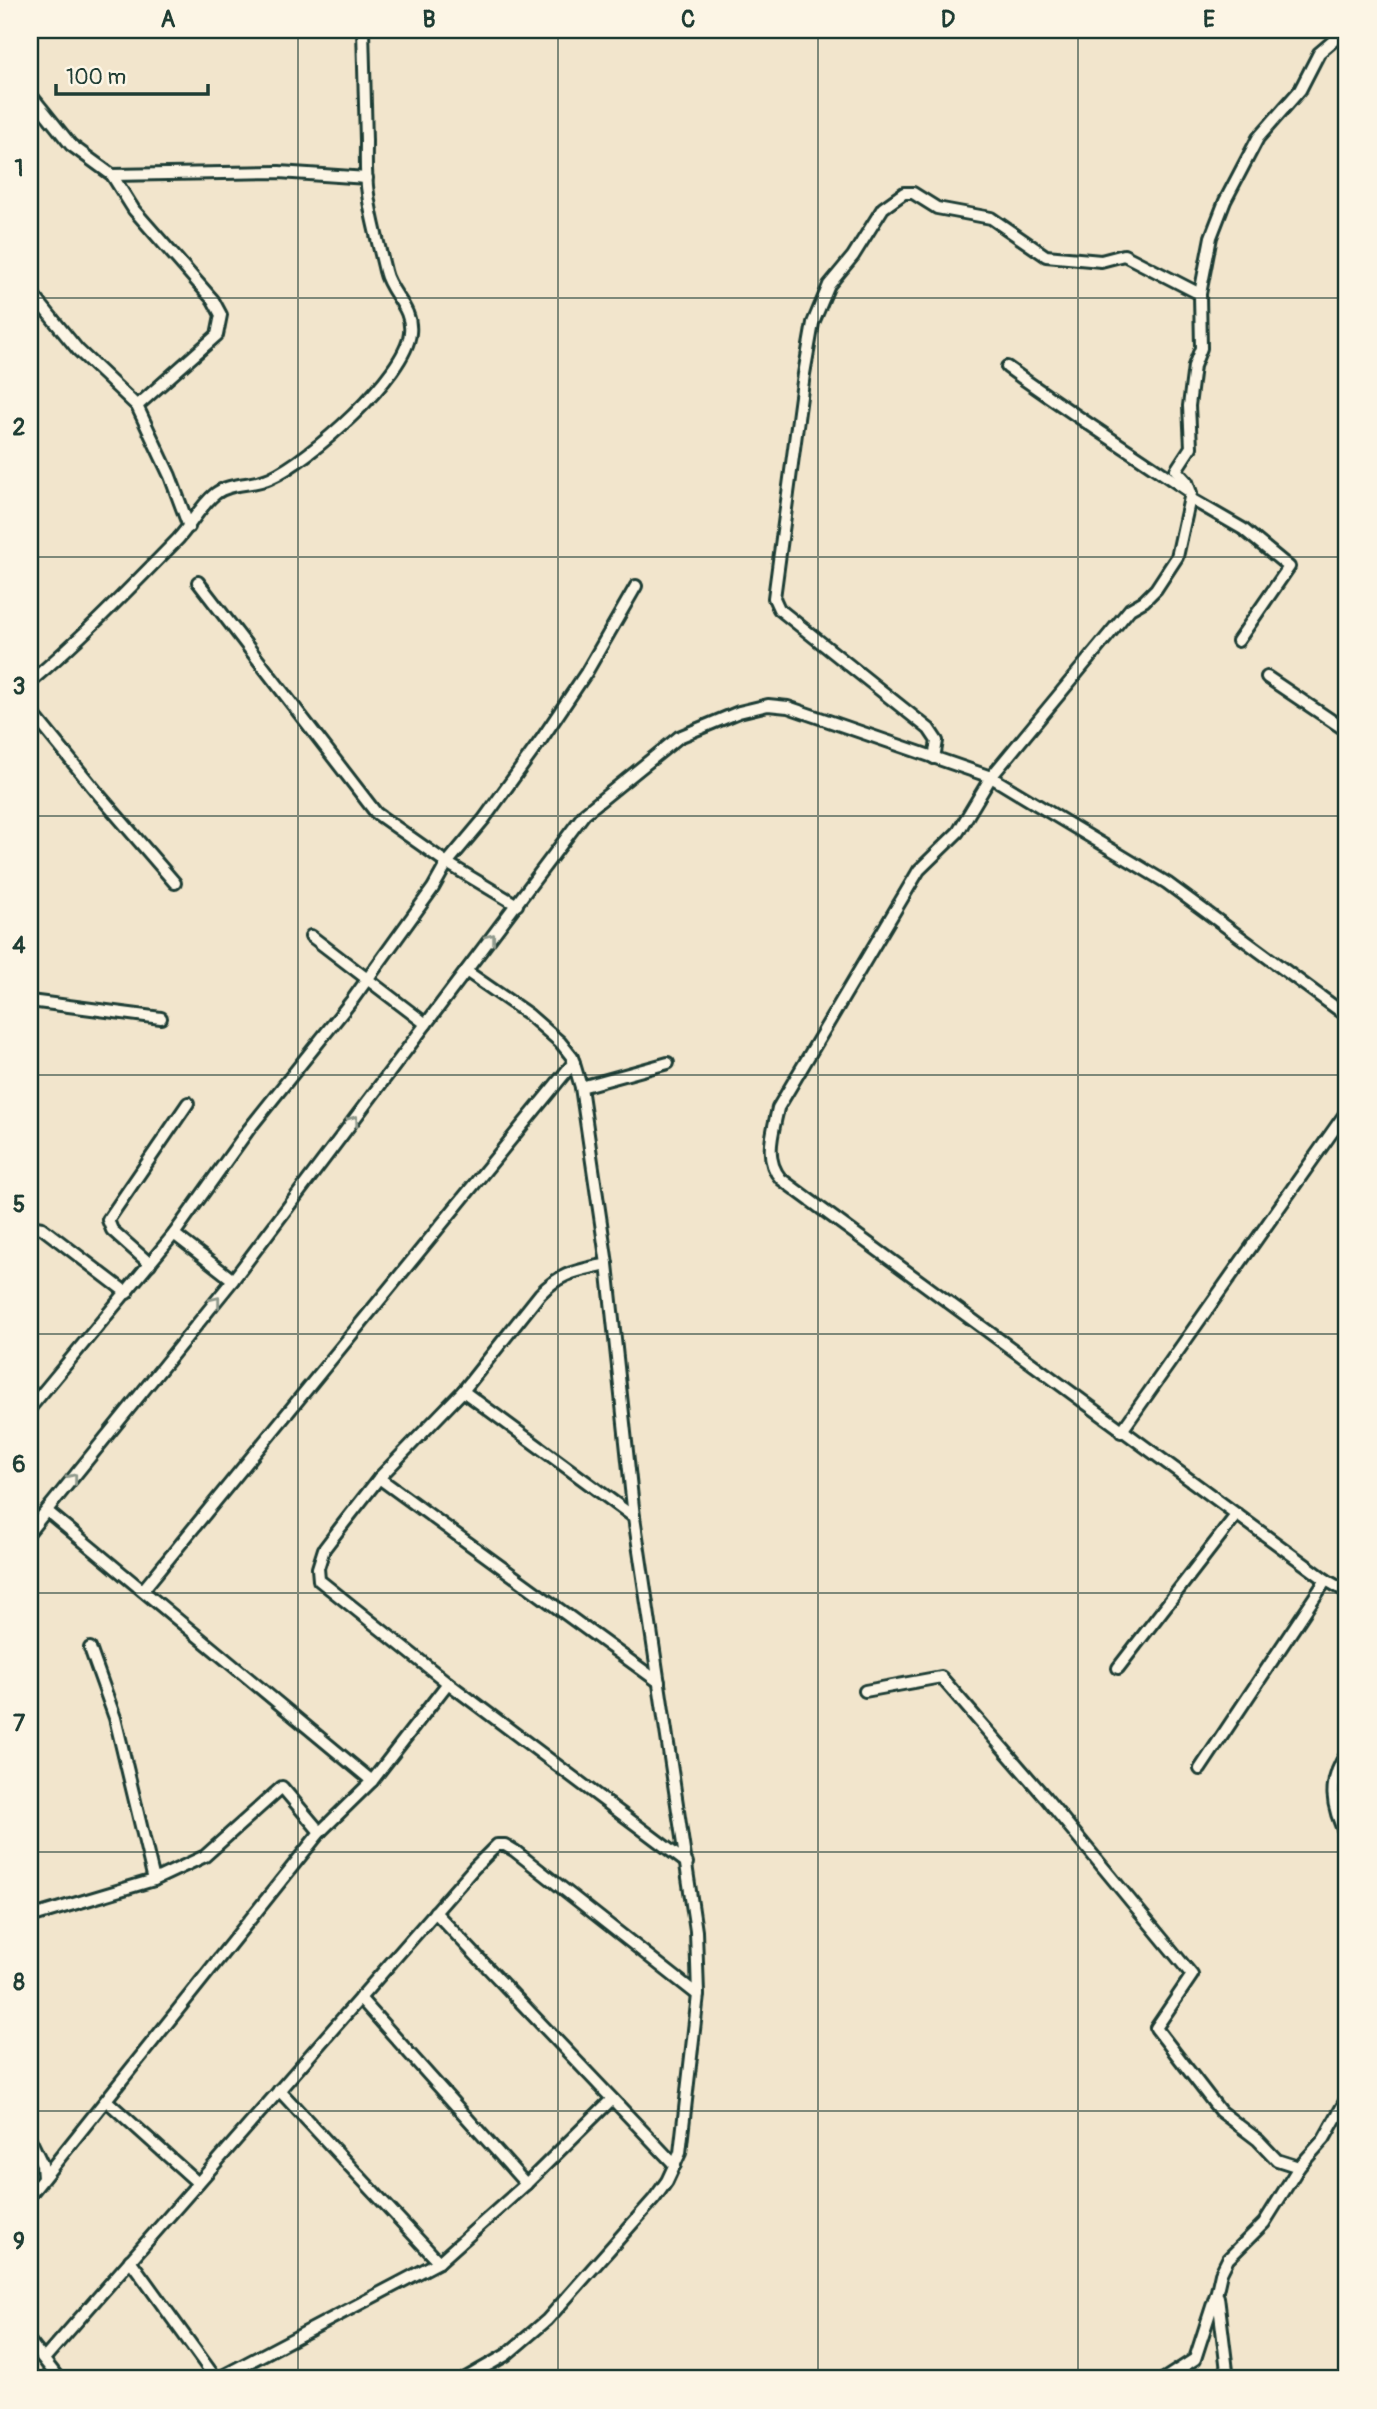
<svg xmlns="http://www.w3.org/2000/svg" width="1377" height="2409" viewBox="0 0 1377 2409" font-family="Pangolin,sans-serif">
  <style>
    .lines { fill: none; stroke-linecap: round; stroke-linejoin: round }
    .street-casing { stroke: #1f3d34; stroke-width: 16 }
    .street { stroke: #fcf5e5; stroke-width: 10 }
    .oneway { stroke: #8e998c }
    .grid { fill: none; stroke: #1f3d34; stroke-width: 2; stroke-opacity: 0.55 }
    .neatline { fill: none; stroke: #1f3d34; stroke-width: 2.5 }
    .grid-label { font-size: 23px; text-anchor: middle; font-weight: bold; fill: #1f3d34 }
  </style>
  <rect width="100%" height="100%" fill="#f2e5cc"/>
  <filter id="ink" filterUnits="userSpaceOnUse"><feTurbulence type="fractalNoise" baseFrequency=".0143" numOctaves="2"/><feDisplacementMap in="SourceGraphic" scale="14" xChannelSelector="R" yChannelSelector="G"/><feConvolveMatrix kernelMatrix="1 2 1 2 8 2 1 2 1" color-interpolation-filters="sRGB"/></filter>
  <g filter="url(#ink)">
    <g class="lines">
      <defs>
        <g id="street">
          <path d="M1346 30 1319 53 1300 90 1258 138 1225 201 1211 237 1200 294 1201 348 1194 366 1189 406 1191 447 1176 470 1187 482 1191 493 1177 557 1156 589 1144 601 1130 609 991 777 958 832 919 870 778 1108C773 1132 763 1159 781 1179L1326 1580 1347 1592"/>
          <polyline points="30,94 71,145 112,175 134,210 213,300 221,315 217,335 137,406"/>
          <polyline points="112,175 279,172 367,178"/>
          <polyline points="30,291 78,350 137,406 170,476 189,527"/>
          <path d="M1007 367C1067 411 1129 450 1190 492"/>
          <polyline points="1191,499 1243,529 1289,567 1238,641"/>
          <polyline points="198,582 376,813 447,863 517,905"/>
          <polyline points="1267,677 1347,731"/>
          <path d="M30 682C82 638 130 588 178 539 191 525 200 506 215 494 230 482 253 486 270 478 309 461 406 375 410 333 413 307 390 294 385 271 379 245 371 219 368 194 365 176 366 158 366 141 365 104 364 67 363 30"/>
          <polyline points="30,710 100,796 175,883"/>
          <polyline points="934,758 937,741 929,729 779,609 774,598 804,374 813,323 829,285 853,256 883,208 904,193 913,193 937,208 991,218 1046,256 1101,261 1124,255 1200,294"/>
          <polyline points="311,936 426,1024"/>
          <polyline points="30,1001 161,1018"/>
          <polyline points="581,1087 668,1063"/>
          <polyline points="30,1226 42,1228 127,1293"/>
          <polyline points="174,1234 233,1280"/>
          <polyline points="150,1264 112,1230 108,1220 188,1103"/>
          <path d="M607 1264C578 1271 561 1272 540 1294L463 1391 379 1478 340 1528 324 1549 318 1568 319 1580 448 1683 687 1863"/>
          <polyline points="463,1391 634,1517"/>
          <polyline points="30,1408 174,1234 249,1129 353,999 433,888 447,863 484,819 541,740 586,673 636,586"/>
          <polyline points="1121,1432 1347,1111"/>
          <polyline points="379,1478 659,1682"/>
          <polyline points="47,1511 372,1781"/>
          <polyline points="30,1531 233,1280 585,813 679,737 739,712 768,705 788,707 991,777 1167,883 1347,1016"/>
          <polyline points="143,1590 574,1062"/>
          <polyline points="90,1648 115,1718 154,1880"/>
          <polyline points="1118,1668 1237,1514"/>
          <polyline points="865,1691 941,1677 1045,1797 1192,1975 1156,2028 1220,2111 1258,2140 1277,2160 1299,2167"/>
          <path d="M1347 1753C1327 1782 1331 1807 1347 1837"/>
          <polyline points="1200,1769 1326,1580"/>
          <polyline points="435,1912 675,2165"/>
          <polyline points="30,1917 154,1880 205,1856 282,1787 320,1832"/>
          <polyline points="360,1998 526,2184"/>
          <polyline points="279,2090 439,2262"/>
          <polyline points="107,2101 198,2183"/>
          <polyline points="30,2139 42,2164 43,2178"/>
          <polyline points="30,2195 320,1832 372,1781 448,1683"/>
          <polyline points="130,2260 216,2379"/>
          <polyline points="1218,2297 1228,2379"/>
          <polyline points="30,2342 59,2379"/>
          <polyline points="44,2359 474,1868 497,1845 505,1845 515,1851 698,1995"/>
          <polyline points="217,2379 439,2262 526,2184 612,2099"/>
          <polyline points="464,2379 506,2355 547,2320 654,2199 667,2181 680,2153 698,1995 696,1931 634,1517 607,1264 581,1087 572,1057 560,1042 528,1014 466,971"/>
          <polyline points="1164,2379 1195,2359 1217,2291 1221,2273 1228,2259 1264,2223 1299,2167 1324,2139 1347,2098"/>
        </g>
      </defs>
      <!-- street casing -->
      <use href="#street" class="street-casing"/>
      <!-- street -->
      <use href="#street" class="street"/>
    </g>
    <!-- one-way arrows -->
    <defs><path id="oneway-chevron" d="M-2-3.5L2.5 0L-2 3.5" fill="none" stroke-width="1.6" stroke-linecap="round" stroke-linejoin="round" transform="scale(1.75)"/></defs>
    <g class="oneway">
      <use href="#oneway-chevron" transform="translate(491 938) rotate(-52)"/>
      <use href="#oneway-chevron" transform="translate(354 1120) rotate(-53)"/>
      <use href="#oneway-chevron" transform="translate(216 1301) rotate(-51)"/>
      <use href="#oneway-chevron" transform="translate(73 1478) rotate(-51)"/>
    </g>
  </g>
  <!-- grid -->
  <path class="grid" d="M298 30V2379M558 30V2379M818 30V2379M1078 30V2379M30 298H1347M30 557H1347M30 816H1347M30 1075H1347M30 1334H1347M30 1593H1347M30 1852H1347M30 2111H1347"/>
  <!-- margin -->
  <rect width="1377" height="2409" fill="none" stroke="#fcf5e5" stroke-width="77"/>
  <!-- scale -->
  <path d="M56 84v10h152v-10" fill="none" stroke="#1f3d34" stroke-width="3.5"/>
  <text x="66" y="84" font-size="21" fill="#1f3d34" stroke="#fcf5e5" stroke-width="5" paint-order="stroke">100 m</text>
  <rect x="38" y="38" width="1300" height="2332" class="neatline"/>
  <g class="grid-label">
    <text x="168" y="27">A</text>
    <text x="429" y="27">B</text>
    <text x="688" y="27">C</text>
    <text x="948" y="27">D</text>
    <text x="1209" y="27">E</text>
    <text x="19" y="176">1</text>
    <text x="19" y="435">2</text>
    <text x="19" y="694">3</text>
    <text x="19" y="953">4</text>
    <text x="19" y="1212">5</text>
    <text x="19" y="1472">6</text>
    <text x="19" y="1731">7</text>
    <text x="19" y="1990">8</text>
    <text x="19" y="2249">9</text>
  </g>
</svg>
